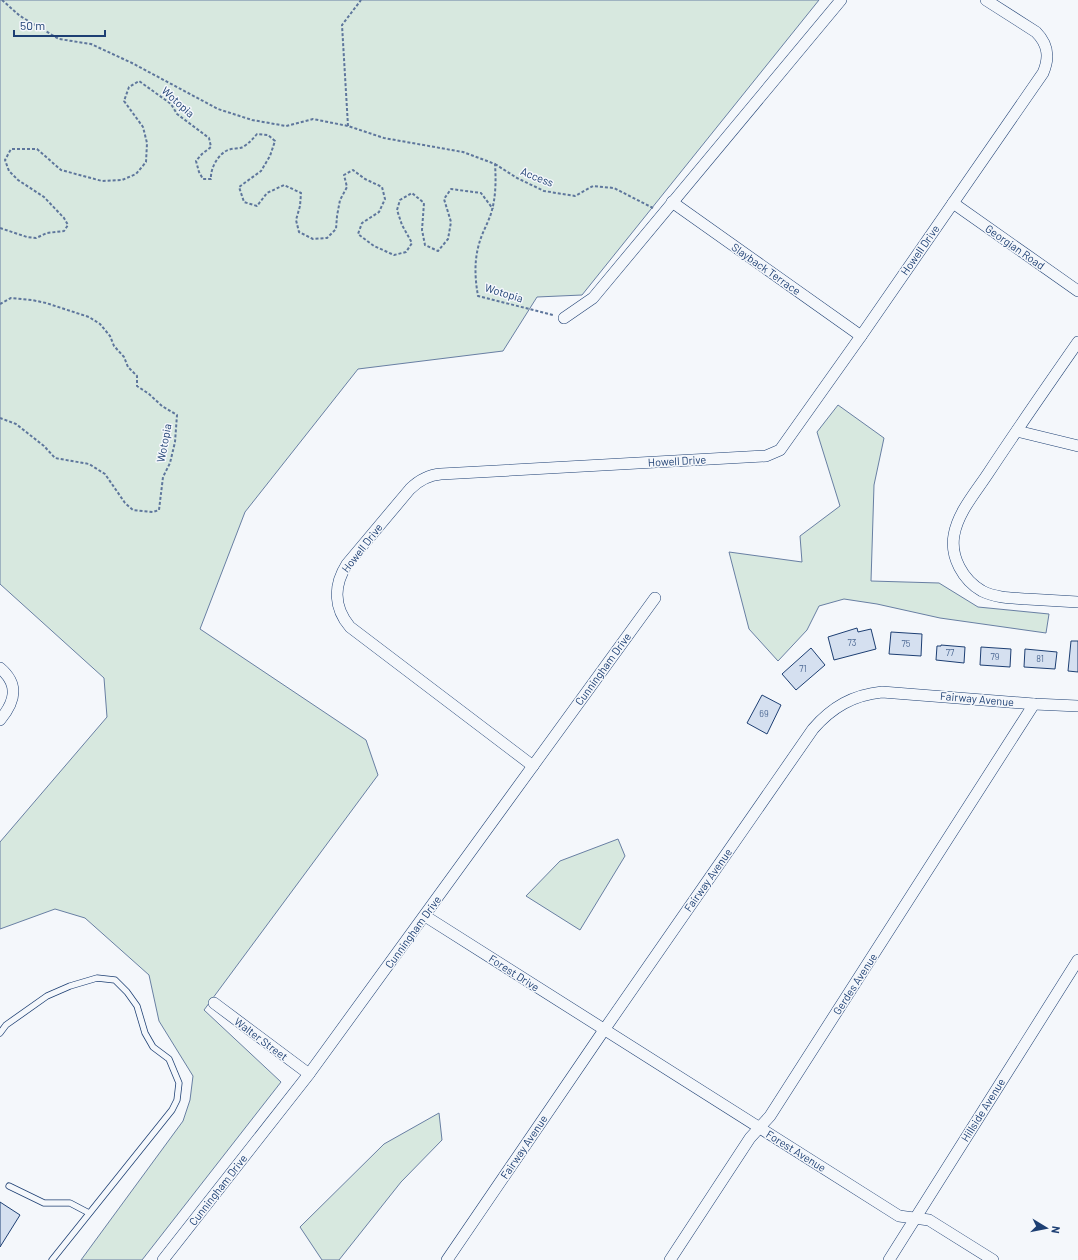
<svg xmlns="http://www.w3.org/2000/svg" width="1078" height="1260" viewBox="0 0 1078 1260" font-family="Barlow,sans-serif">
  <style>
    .green { fill: #d7e8df; stroke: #687fa3 }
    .building { fill: #d5e0f0; stroke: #1d3f73 }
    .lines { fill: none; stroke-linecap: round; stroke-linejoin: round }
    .service-casing { stroke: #1d3f73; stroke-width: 7 }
    .minor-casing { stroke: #1d3f73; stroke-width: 12 }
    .path { stroke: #5e769c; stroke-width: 2; stroke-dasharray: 3 2; stroke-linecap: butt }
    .service { stroke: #f4f7fb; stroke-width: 5.5 }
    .minor { stroke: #f4f7fb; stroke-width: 11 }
    .labels { text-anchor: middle; stroke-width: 3; stroke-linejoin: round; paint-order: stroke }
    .number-label { font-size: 9px; fill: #4b6792 }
    .street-label { font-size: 11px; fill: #1d3f73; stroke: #f4f7fb }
  </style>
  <rect width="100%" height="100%" fill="#f4f7fb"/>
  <!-- green -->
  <g class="green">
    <polygon points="0,0 819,0 582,295 537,297 503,351 358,369 245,512 200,629 366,740 378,775 204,1010 281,1082 142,1260 81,1260 183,1121 190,1100 193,1076 159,1021 149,975 85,918 55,909 0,929 0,842 107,717 104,678 0,584"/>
    <polygon points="838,405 884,438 874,485 871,581 939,583 978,607 1049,614 1046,633 940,618 877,604 844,599 819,606 807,630 778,661 749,629 729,552 802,562 800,536 840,506 817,432"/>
    <polygon points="618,839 625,856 580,930 526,896 560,861"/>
    <polygon points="439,1113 442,1140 401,1182 339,1260 322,1260 300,1227 384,1144"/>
  </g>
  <!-- building -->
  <g class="building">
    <polygon points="857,628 858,632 871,629 876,649 834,660 828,637"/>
    <polygon points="891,632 922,634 921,656 889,654"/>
    <polygon points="1071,641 1078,641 1078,672 1068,671"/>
    <polygon points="941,645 965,647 964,663 936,660 937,646 941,646"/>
    <polygon points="981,647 1011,649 1010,667 980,665"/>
    <polygon points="811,648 825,665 796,690 782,674"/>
    <polygon points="1025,649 1057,652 1055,669 1024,667"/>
    <polygon points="762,695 781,705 767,734 747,723"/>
    <polygon points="0,1202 20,1215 0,1247"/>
  </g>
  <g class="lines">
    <defs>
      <g id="service">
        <polyline points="0,1033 6,1025 47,996 70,986 97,978 115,980 127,992 137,1006 145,1033 153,1047 169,1059 179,1083 177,1100 172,1110 52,1260"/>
        <polyline points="9,1186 44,1203 70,1203 89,1213"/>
      </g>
      <g id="minor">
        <polyline points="672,202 861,336"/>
        <polyline points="953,203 1078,291"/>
        <polyline points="564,318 593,298 841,0"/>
        <path d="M1078 342C1048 385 1018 428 989 472 976 492 958 512 954 535 950 557 963 580 982 591 996 598 1012 598 1027 599 1044 600 1061 601 1078 602"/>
        <polyline points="1017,431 1078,446"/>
        <path d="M0 668C20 685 15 702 0 720"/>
        <path d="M533 766 350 627C334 608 333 586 347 564L410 489C419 480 428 475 441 474L766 456 780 450 861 336 1043 73C1050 57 1048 44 1036 32L986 0"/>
        <polyline points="425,916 899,1216 929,1220 993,1260"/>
        <polyline points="214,1003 309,1074"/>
        <polyline points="163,1260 309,1074 655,598"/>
        <path d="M447 1260 604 1030 813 729C832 707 853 695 882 692L1034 704 1078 706"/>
        <polyline points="670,1260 750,1138 770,1116 1034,704"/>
        <polyline points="889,1260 1078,960"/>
      </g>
    </defs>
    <!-- service casing -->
    <use href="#service" class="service-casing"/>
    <!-- minor casing -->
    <use href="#minor" class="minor-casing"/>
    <!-- path -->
    <g class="path">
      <path d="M2 0 20 16 59 39 91 44 132 63 218 109 252 120 286 126 313 119 348 126 384 138 463 152 495 164C496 179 496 195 492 210 489 222 482 232 479 244 474 261 475 279 478 296L553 315"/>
      <polyline points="348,126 342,25 361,0"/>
      <polyline points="495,164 517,178 544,191 575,196 593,186 614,188 653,208"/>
      <path d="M0 228 27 237 36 238 47 233 64 231 68 225 64 218 44 197 18 180 9 171 5 160 11 149H37L61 170 102 181 122 180 136 174 146 162 147 143 143 127 124 101 129 87 139 81 171 104 177 114 209 138 211 147 202 154 196 161 199 172 203 179H211C210 169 218 154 228 150 233 148 239 149 243 147 249 143 253 139 257 134L268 135 275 141 270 156 261 171 239 187 244 202 257 206 267 193 284 185 301 193 300 206 296 220 299 232 313 239 327 238 336 229 337 216 340 200 347 187 344 175 353 170 365 179 382 187 385 199 379 212 362 223 358 234 374 246 394 255 406 252 412 243 402 225 397 210 400 200 412 193 424 203 422 230 425 245 438 251 448 239 451 222 444 199 451 189 481 193 493 209"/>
      <polyline points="0,304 11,298 32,300 46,303 89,317 100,324 110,336 114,346 124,357 128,367 137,376 137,386 149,394 162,406 177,415 175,442 170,463 163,477 159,510 153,512 133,510 125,503 105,474 89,464 55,458 44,446 16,424 0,418"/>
    </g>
    <!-- service -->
    <use href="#service" class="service"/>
    <!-- minor -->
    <use href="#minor" class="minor"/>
  </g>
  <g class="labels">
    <!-- number labels -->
    <g class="number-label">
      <text x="852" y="646">73</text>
      <text x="906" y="647">75</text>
      <text x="950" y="656">77</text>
      <text x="995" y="660">79</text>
      <text x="1040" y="662">81</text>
      <text x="803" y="672">71</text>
      <text x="764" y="717">69</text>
    </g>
    <!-- street labels -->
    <g class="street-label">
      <text transform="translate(178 102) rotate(42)" y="4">Wotopia</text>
      <text transform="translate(537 177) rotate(22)" y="4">Access</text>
      <text transform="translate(1015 247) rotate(35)" y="4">Georgian Road</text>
      <text transform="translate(920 250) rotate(-55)" y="4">Howell Drive</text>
      <text transform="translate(766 269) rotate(35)" y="4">Slayback Terrace</text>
      <text transform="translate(504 293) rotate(17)" y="4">Wotopia</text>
      <text transform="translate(164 443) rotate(-79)" y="4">Wotopia</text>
      <text transform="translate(677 461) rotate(-3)" y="4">Howell Drive</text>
      <text transform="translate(362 548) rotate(-52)" y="4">Howell Drive</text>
      <text transform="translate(603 669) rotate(-54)" y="4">Cunningham Drive</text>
      <text transform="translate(977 699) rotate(5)" y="4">Fairway Avenue</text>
      <text transform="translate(708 880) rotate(-55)" y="4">Fairway Avenue</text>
      <text transform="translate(413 932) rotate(-54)" y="4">Cunningham Drive</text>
      <text transform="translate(514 973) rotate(33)" y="4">Forest Drive</text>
      <text transform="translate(855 984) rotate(-57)" y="4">Gerdes Avenue</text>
      <text transform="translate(261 1039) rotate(37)" y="4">Walter Street</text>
      <text transform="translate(983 1110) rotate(-58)" y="4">Hillside Avenue</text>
      <text transform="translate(524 1147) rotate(-56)" y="4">Fairway Avenue</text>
      <text transform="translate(796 1151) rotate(32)" y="4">Forest Avenue</text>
      <text transform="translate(218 1190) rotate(-52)" y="4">Cunningham Drive</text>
    </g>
  </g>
  <!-- north arrow -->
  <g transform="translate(1046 1228) rotate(100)" stroke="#f4f7fb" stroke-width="3" paint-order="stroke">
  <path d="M0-3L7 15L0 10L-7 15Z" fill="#1d3f73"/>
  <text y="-6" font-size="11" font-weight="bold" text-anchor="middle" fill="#1d3f73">N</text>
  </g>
  <!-- scale -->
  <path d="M14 30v6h91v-6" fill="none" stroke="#1d3f73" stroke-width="2"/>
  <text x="20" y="30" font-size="12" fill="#1d3f73" stroke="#f4f7fb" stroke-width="3" paint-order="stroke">50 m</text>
</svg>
